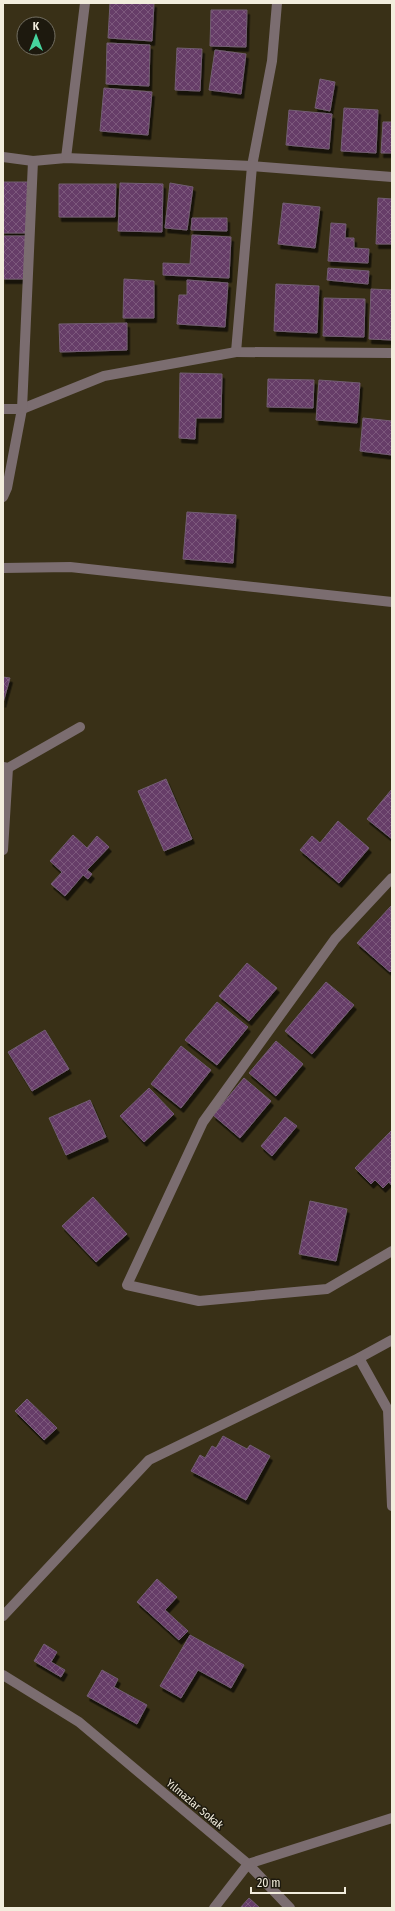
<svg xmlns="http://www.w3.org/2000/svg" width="395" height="1911" viewBox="0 0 395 1911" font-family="'Fira Sans Condensed',sans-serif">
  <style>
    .building { fill: url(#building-cross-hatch); stroke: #725d73; filter: url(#shadow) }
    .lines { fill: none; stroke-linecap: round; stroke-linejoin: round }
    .service { stroke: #7b6d70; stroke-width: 10 }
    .minor { stroke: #7b6d70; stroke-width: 10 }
    .labels { text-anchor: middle; stroke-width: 3; stroke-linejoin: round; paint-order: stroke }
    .street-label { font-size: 11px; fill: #f2eddd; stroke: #1d190e }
  </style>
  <defs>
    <pattern id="building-cross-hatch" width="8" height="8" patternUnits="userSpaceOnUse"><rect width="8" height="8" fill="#663d67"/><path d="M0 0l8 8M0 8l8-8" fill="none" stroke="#7c597c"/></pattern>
    <filter id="shadow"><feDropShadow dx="2.5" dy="4.5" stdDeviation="0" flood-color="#0009"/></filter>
  </defs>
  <rect width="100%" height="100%" fill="#393017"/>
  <!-- building -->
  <g class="building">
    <polygon points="110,3 154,3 152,41 108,38"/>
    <polygon points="211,10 247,10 246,47 210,46"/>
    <polygon points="107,43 150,45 149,86 106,84"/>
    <polygon points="177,48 202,49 200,91 175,90"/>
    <polygon points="215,50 246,54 241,94 209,90"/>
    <polygon points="320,79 335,82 330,111 315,108"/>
    <polygon points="104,88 152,92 148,135 100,131"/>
    <polygon points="344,108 378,110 376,153 341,151"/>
    <polygon points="289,110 332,114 329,149 286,145"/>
    <polygon points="383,122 392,122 392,153 381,153"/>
    <rect x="3" y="182" width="25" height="51"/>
    <polygon points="120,183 163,184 162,232 118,231"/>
    <polygon points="170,183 193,187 187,230 165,228"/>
    <polygon points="59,184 116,184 115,217 59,217"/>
    <polygon points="378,198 392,199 392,244 376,244"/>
    <polygon points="283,203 320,207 315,248 278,244"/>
    <polygon points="192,218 227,218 227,231 191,230"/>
    <polygon points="331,223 346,224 345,238 354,238 354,248 369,249 368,263 328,261"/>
    <polygon points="192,235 231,237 229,278 163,275 163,263 190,264"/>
    <rect x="3" y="236" width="24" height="43"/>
    <polygon points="328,268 369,271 368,284 327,280"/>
    <polygon points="124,279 154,281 154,318 123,318"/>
    <polygon points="187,280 228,283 225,327 177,324 179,295 187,295"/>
    <polygon points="276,284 319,286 317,333 274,331"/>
    <polygon points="371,289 392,290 392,340 369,339"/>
    <polygon points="324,298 365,299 364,337 323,336"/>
    <polygon points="127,323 127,350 60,352 59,324"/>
    <polygon points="180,373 222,374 221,418 196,418 195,439 179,438"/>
    <polygon points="268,379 314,380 313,408 267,407"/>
    <polygon points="319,380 360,383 357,423 316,420"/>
    <polygon points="363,418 392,421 392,455 360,451"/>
    <polygon points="187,512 236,515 233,563 183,559"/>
    <polygon points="3,677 10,678 3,703"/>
    <polygon points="166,779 192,839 164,851 138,791"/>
    <polygon points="392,789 392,839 367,819"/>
    <polygon points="338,821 369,848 339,883 300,850 312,836 320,843"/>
    <polygon points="73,835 87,848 97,836 109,847 87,870 92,874 88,879 83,875 65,896 51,884 62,872 50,861"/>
    <polygon points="391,906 392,970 390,972 357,943"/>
    <polygon points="247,963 277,988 249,1021 219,996"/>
    <polygon points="326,982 354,1005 312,1054 285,1031"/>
    <polygon points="217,1002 248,1027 217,1065 185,1040"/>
    <polygon points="45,1030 69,1069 32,1091 8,1052"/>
    <polygon points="276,1041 303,1064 276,1096 249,1073"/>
    <polygon points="181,1046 211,1070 181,1108 151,1084"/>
    <polygon points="244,1078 271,1101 240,1138 213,1115"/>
    <polygon points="149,1088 174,1114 144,1142 120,1116"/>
    <polygon points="90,1100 106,1137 66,1155 49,1118"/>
    <polygon points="285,1117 297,1126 272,1156 261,1146"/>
    <polygon points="392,1130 392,1186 389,1182 383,1188 375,1180 371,1184 355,1168"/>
    <polygon points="93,1197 127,1234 96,1262 62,1226"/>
    <polygon points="310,1201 347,1209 336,1261 299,1254"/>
    <polygon points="27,1399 57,1428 44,1440 15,1411"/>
    <polygon points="223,1436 247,1449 250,1445 270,1456 246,1500 191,1471 200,1455 205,1458 212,1446 216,1448"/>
    <polygon points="157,1579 177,1597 165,1610 188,1631 179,1640 137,1602"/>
    <polygon points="190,1635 244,1665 231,1688 198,1670 181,1698 160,1686"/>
    <polygon points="44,1644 57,1652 51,1662 65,1670 61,1677 34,1661"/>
    <polygon points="102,1670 118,1679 114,1687 147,1705 137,1724 87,1696"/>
    <polygon points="249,1898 260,1908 240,1908"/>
  </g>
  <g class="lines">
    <!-- service -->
    <g class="service">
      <polyline points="3,767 8,768 80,727"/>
      <polyline points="3,850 8,768"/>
    </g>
    <!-- minor -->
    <g class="minor">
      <polyline points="277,3 272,61 252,166 236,352 392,353"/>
      <polyline points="3,157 33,161 66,158 252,166 392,177"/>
      <polyline points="66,158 85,3"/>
      <polyline points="3,409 22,409 104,376 236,352"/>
      <polyline points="3,497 7,488 22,409 33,161"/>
      <polyline points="3,568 70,567 392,602"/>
      <polyline points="392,878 335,939 203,1122 127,1285 199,1301 327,1289 392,1251"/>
      <polyline points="359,1358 388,1410 392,1506"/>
      <polyline points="3,1616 149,1460 359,1358 392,1340"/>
      <polyline points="3,1675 79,1722 248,1864 392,1818"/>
      <polyline points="214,1908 248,1864 290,1908"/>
    </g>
  </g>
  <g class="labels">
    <!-- street labels -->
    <g class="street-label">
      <text transform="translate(195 1804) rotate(40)" y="4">Yılmazlar Sokak</text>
    </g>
  </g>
  <!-- border -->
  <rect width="395" height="1911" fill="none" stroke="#f2eddd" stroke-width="8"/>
  <!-- north arrow -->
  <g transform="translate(36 36)"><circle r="19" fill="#1d190e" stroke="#726e61"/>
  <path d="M0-3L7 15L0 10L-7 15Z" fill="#46d49e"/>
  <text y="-6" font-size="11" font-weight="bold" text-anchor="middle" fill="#f2eddd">K</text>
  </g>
  <!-- scale -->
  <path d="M251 1887v6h94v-6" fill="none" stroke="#f2eddd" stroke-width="2"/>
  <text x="257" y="1887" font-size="12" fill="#f2eddd" stroke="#1d190e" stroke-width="3" paint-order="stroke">20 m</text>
</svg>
